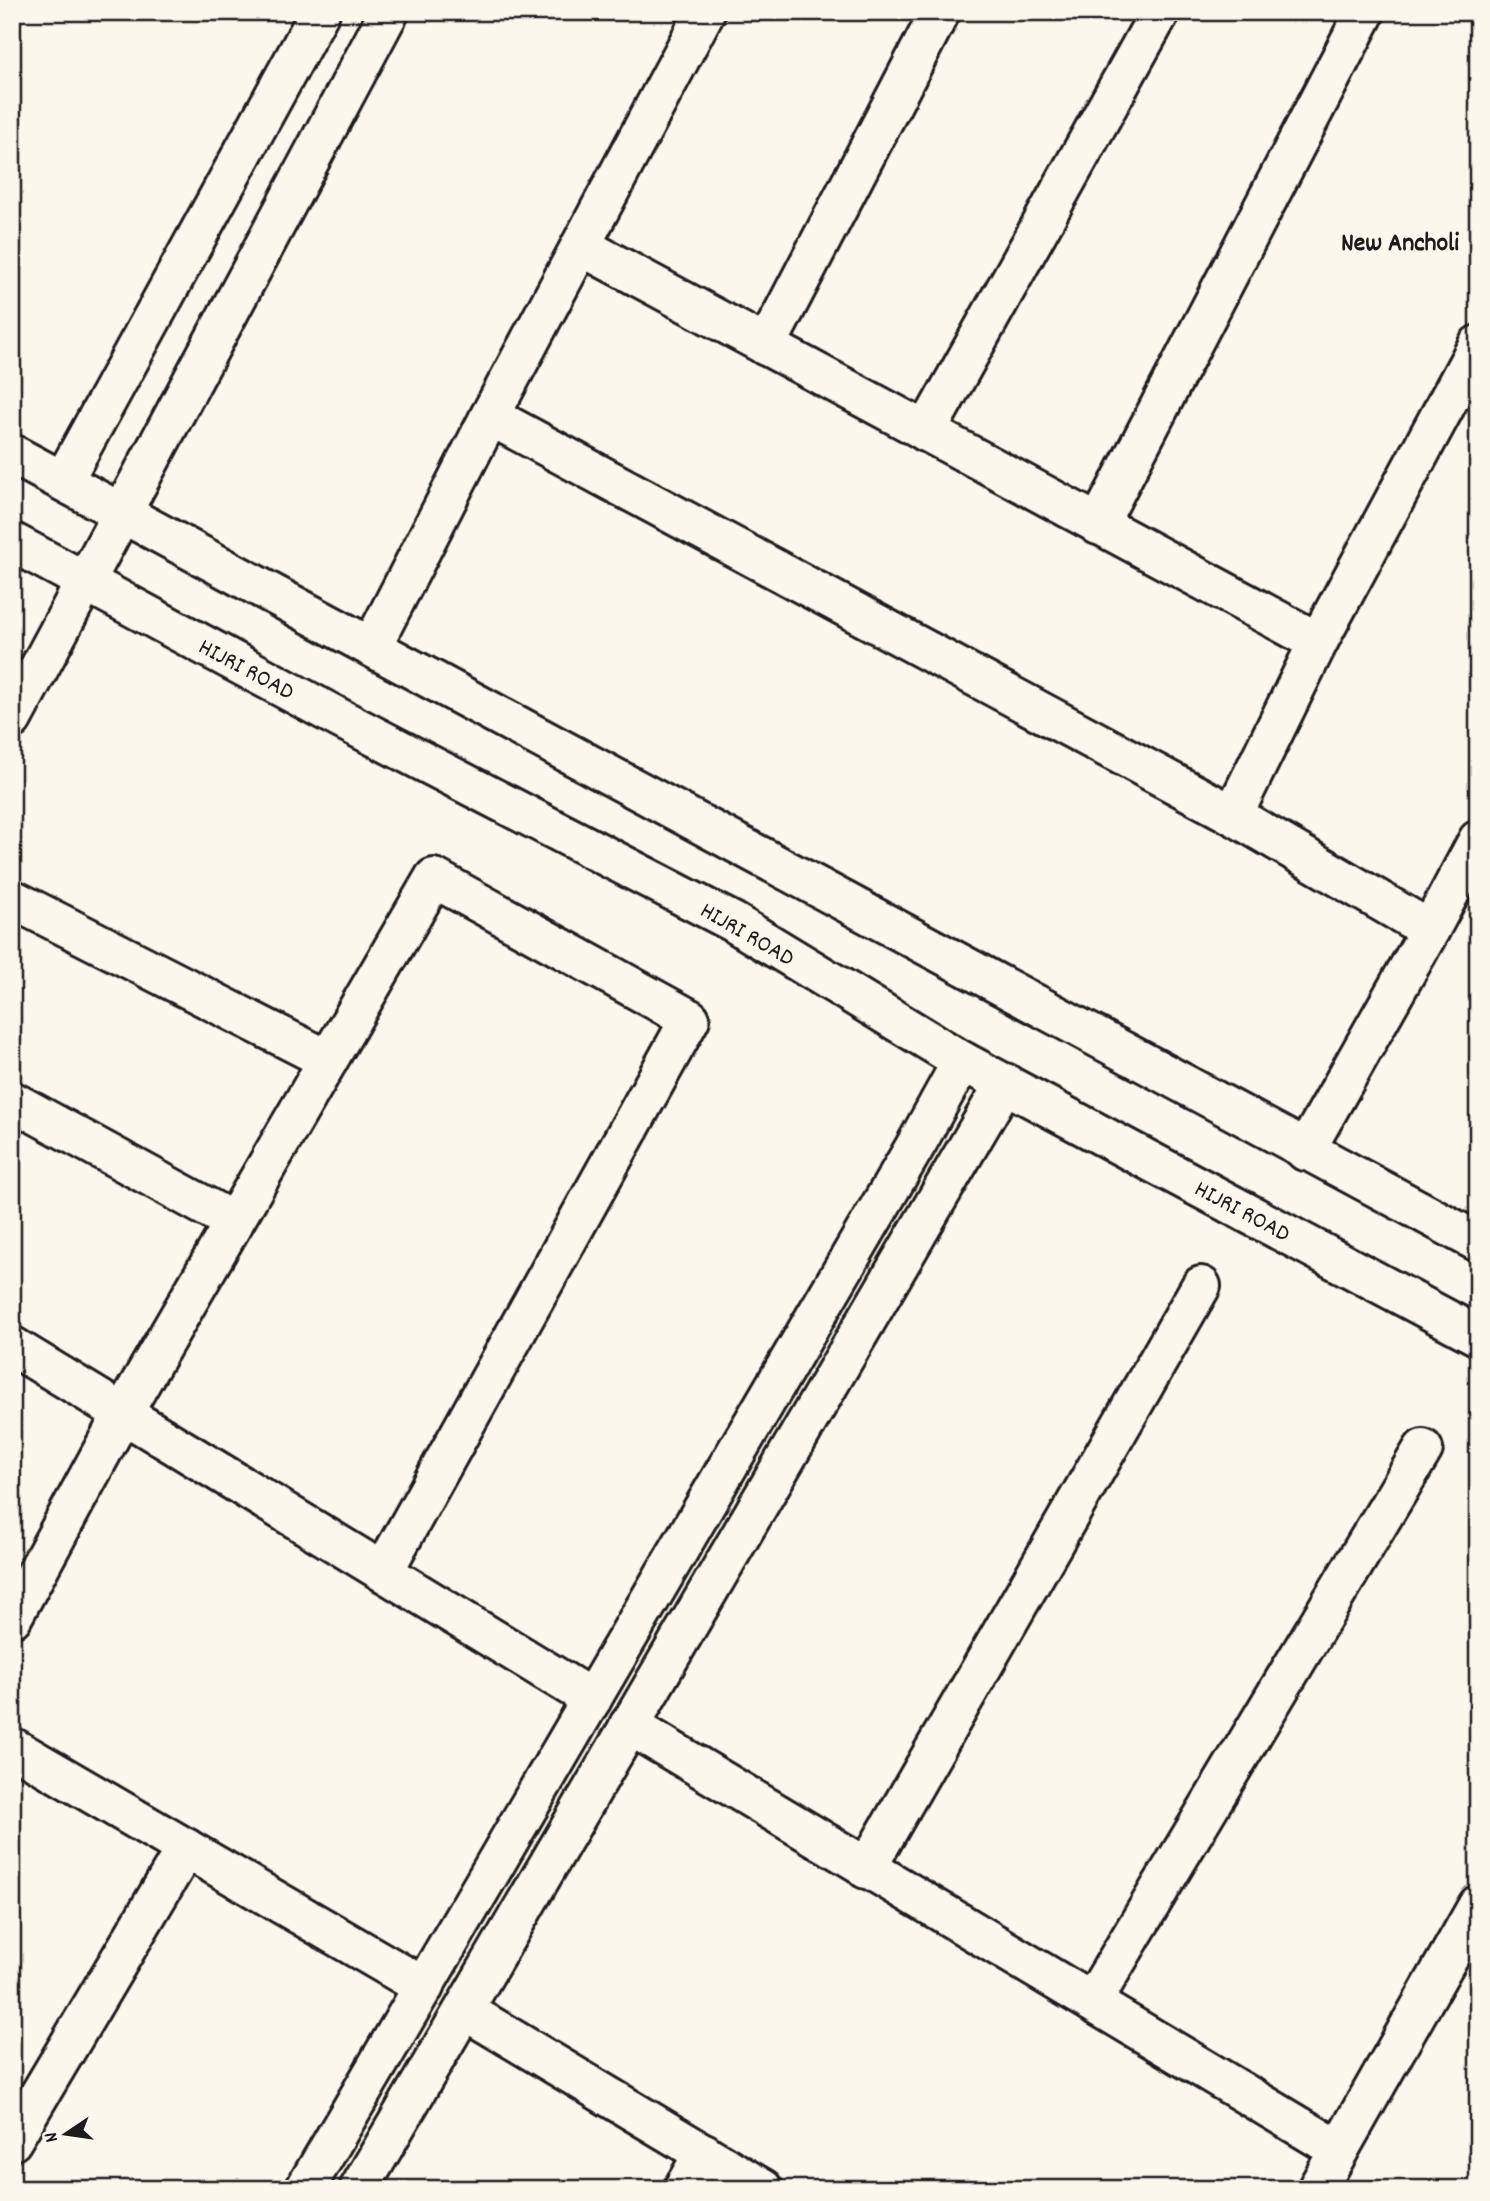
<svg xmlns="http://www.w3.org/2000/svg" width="1490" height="2201" viewBox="0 0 1490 2201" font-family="Dekko,sans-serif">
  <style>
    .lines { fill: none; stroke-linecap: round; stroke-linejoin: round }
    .street-casing { stroke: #1c1c1c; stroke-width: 44 }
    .secondary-casing { stroke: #1c1c1c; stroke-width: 44 }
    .street { stroke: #fbf7ec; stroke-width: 38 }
    .secondary { stroke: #fbf7ec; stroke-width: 38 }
    .labels { text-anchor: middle; stroke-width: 5; stroke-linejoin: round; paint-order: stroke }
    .street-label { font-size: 24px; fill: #1c1c1c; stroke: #fbf7ec }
    .neighbourhood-label { font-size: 26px; font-weight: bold; fill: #1c1c1c; stroke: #fbf7ec }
  </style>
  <rect width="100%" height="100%" fill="#fbf7ec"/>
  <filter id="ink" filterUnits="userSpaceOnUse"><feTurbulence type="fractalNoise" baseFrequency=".0143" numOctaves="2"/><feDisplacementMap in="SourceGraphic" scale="14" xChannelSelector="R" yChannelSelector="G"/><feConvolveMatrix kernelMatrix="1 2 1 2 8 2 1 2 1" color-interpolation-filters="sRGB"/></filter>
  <g filter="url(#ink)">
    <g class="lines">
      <defs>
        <g id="street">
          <polyline points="581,246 1318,642"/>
          <polyline points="766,346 940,12"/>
          <polyline points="490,416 1233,815 1430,930"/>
          <polyline points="926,432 1160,12"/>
          <polyline points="63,481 320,12"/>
          <polyline points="1098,525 1365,12"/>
          <polyline points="372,646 490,416 705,12"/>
          <polyline points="12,719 389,12"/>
          <polyline points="1233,815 1318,642 1478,345"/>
          <polyline points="12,899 328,1060"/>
          <polyline points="12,1101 234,1222"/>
          <polyline points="1305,1151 1430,930 1478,840"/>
          <polyline points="12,1346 592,1699"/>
          <polyline points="12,1618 123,1413 434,878 690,1019 383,1572"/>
          <polyline points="629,1725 1339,2150"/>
          <polyline points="12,1747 424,1987"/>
          <polyline points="866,1869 1201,1286"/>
          <polyline points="1092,2002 1423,1449"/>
          <polyline points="464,2010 763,2189"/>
          <polyline points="12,2141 186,1848"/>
          <polyline points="683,2189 704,2153"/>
          <polyline points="1317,2189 1478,1905"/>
        </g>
        <g id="secondary">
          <polyline points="12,454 1478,1242"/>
          <polyline points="12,542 341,719 733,922 962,1061 1478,1336"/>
          <polyline points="305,2189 917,1143 962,1061"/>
          <polyline points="359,2189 1005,1083"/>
        </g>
      </defs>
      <!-- street casing -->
      <use href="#street" class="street-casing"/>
      <!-- secondary casing -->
      <use href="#secondary" class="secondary-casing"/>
      <!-- street -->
      <use href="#street" class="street"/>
      <!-- secondary -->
      <use href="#secondary" class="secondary"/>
    </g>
  </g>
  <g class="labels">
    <!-- street labels -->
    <g class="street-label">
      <text transform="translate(247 668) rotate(28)" y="8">HIJRI ROAD</text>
      <text transform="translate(748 933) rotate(30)" y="8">HIJRI ROAD</text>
      <text transform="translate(1243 1210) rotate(28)" y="8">HIJRI ROAD</text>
    </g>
    <!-- neighbourhood labels -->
    <g class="neighbourhood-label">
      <text x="1400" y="250">New Ancholi</text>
    </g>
  </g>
  <!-- margin -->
  <rect width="1490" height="2201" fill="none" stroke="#fbf7ec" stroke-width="42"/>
  <rect x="21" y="21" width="1448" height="2159" fill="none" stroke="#1c1c1c" stroke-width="2.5" filter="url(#ink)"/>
  <!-- north arrow -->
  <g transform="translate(66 2134) rotate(257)" stroke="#fbf7ec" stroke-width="5" paint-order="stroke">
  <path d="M0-5L12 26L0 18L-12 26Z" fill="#1c1c1c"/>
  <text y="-10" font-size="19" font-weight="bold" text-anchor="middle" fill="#1c1c1c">N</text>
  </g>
</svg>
